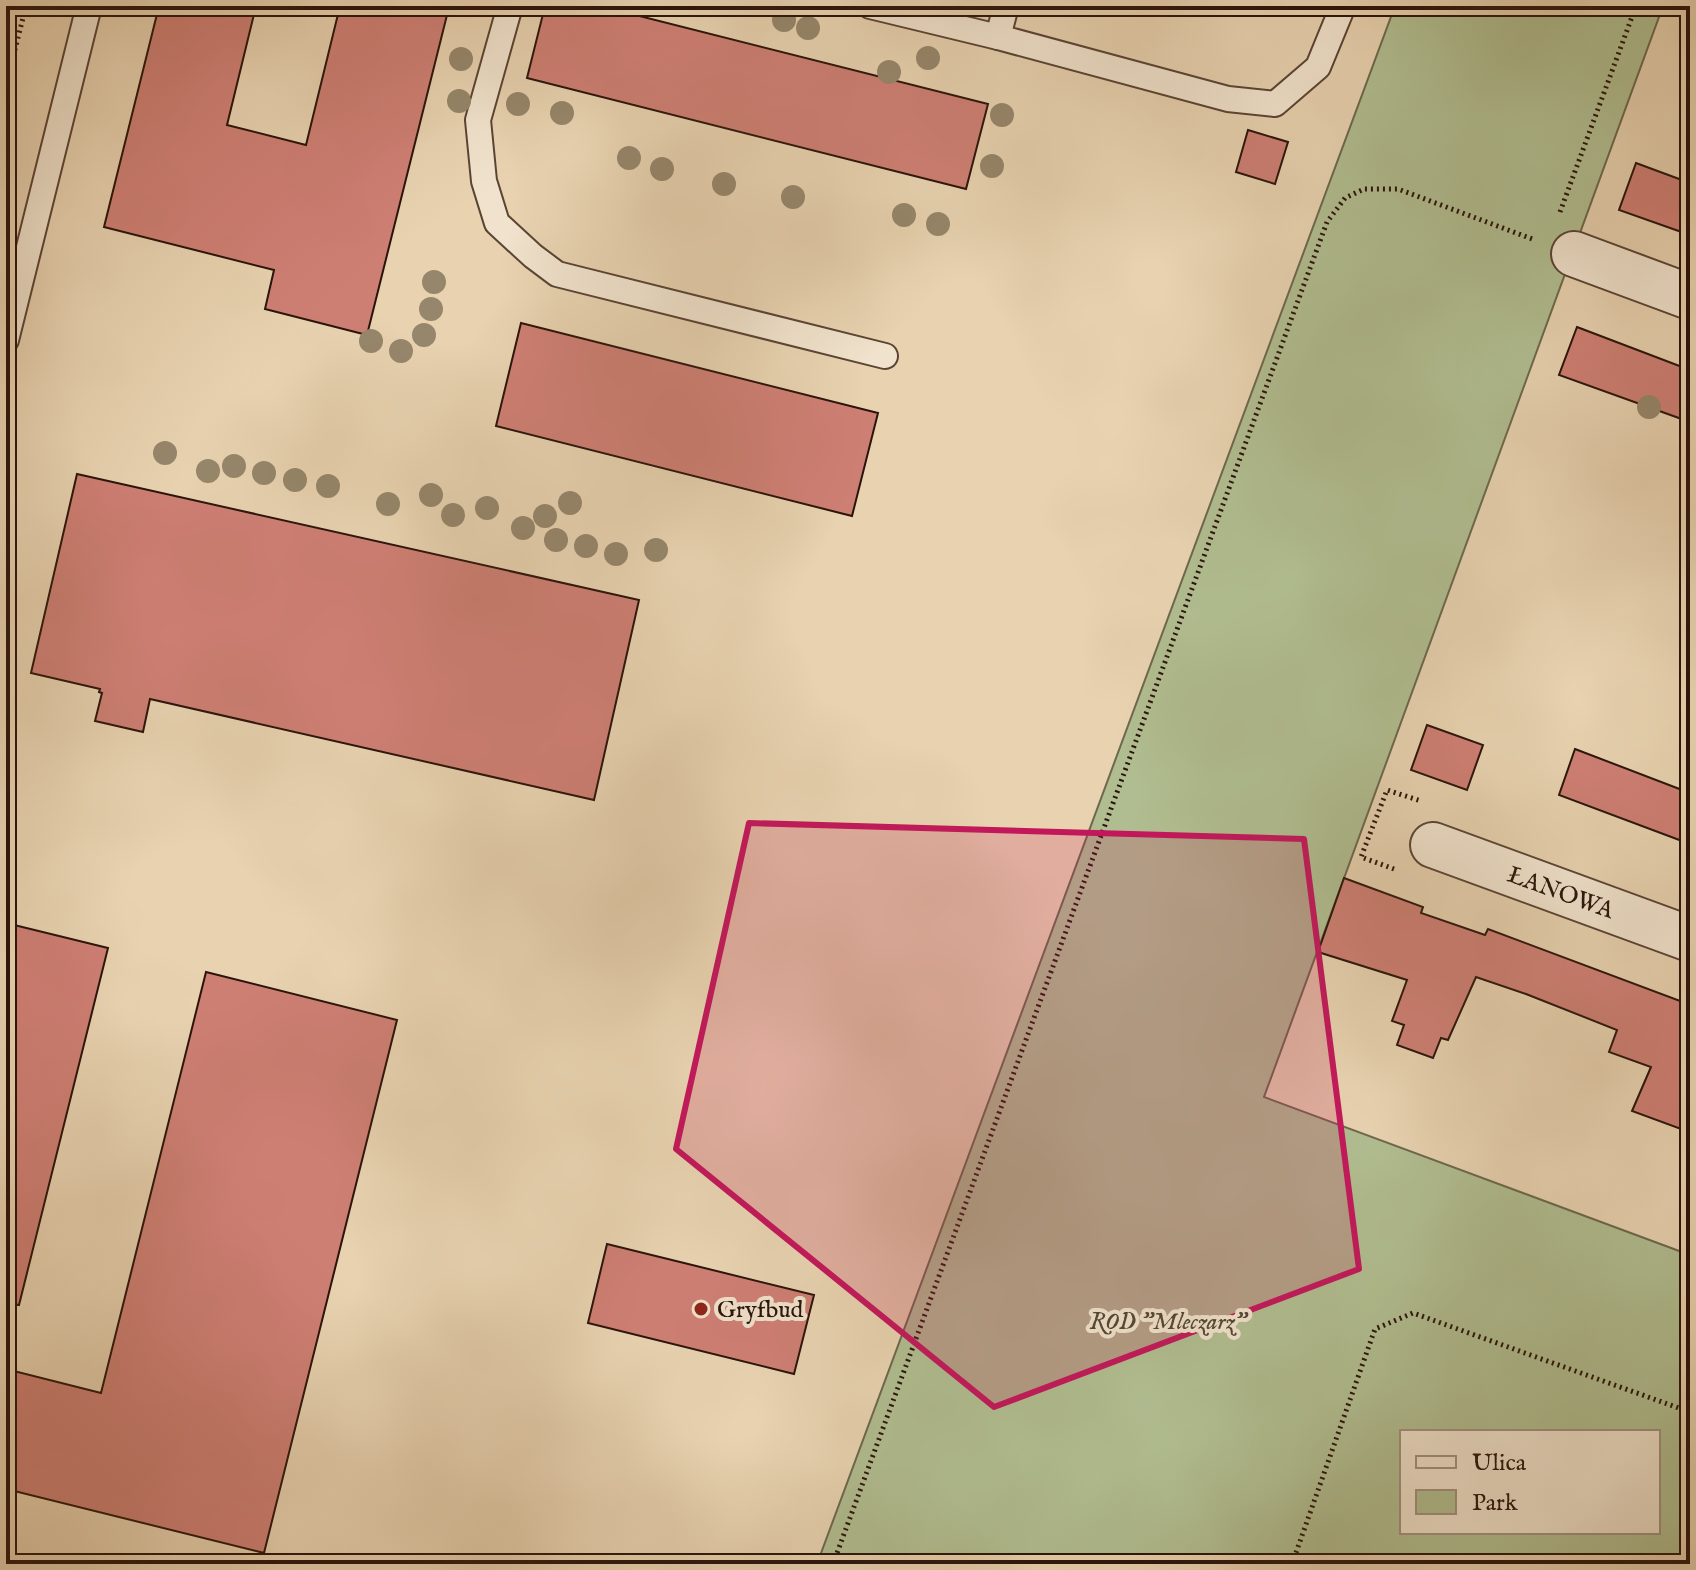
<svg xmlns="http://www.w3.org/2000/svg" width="1696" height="1570" viewBox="0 0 1696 1570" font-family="'IM FELL English',serif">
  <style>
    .green { fill: #b0bd90; stroke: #6d684e; stroke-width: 2; fill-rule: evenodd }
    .building { fill: #ce7f74; stroke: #2a140b; stroke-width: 2 }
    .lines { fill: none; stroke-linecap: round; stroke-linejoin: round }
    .lane-casing { stroke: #5a4434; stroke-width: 28 }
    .street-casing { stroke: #5a4434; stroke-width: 48 }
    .path { stroke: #2a140b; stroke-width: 5; stroke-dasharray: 2 4; stroke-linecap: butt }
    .lane { stroke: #f0e2cc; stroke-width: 24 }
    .street { stroke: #f0e2cc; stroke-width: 44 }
    .tree { fill: #96866b }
    .marked { fill: #c2185b; fill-opacity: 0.2; stroke: #c2185b; stroke-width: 6; stroke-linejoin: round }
    .poi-dot { fill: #8f2418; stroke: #f0e2cc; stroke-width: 3 }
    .labels { text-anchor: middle; stroke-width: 8; stroke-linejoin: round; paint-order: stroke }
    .street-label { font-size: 24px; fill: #2a140b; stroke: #f0e2cc }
    .poi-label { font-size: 24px; fill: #2a140b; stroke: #f0e2cc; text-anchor: start }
    .park-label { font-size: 24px; font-style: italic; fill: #524733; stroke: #f0e2cc }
  </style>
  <rect width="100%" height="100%" fill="#e8d2b0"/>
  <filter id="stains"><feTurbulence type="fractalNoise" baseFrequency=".0025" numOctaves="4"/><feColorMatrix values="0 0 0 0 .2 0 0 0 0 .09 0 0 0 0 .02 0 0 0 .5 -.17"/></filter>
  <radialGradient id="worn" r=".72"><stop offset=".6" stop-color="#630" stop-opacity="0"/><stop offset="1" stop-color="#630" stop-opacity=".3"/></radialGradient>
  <!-- green -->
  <path class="green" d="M1395 6H1663L1264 1097 1690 1255V1564H817ZM1402 1432H1658V1532H1402Z"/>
  <!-- building -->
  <g class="building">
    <polygon points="159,6 256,6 227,125 306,145 340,6 413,6 447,15 367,335 265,309 274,270 104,227"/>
    <polygon points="545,6 600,6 988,104 966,189 527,78"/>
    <polygon points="1248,130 1288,142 1275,184 1236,172"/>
    <polygon points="1636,163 1690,183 1690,235 1619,210"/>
    <polygon points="521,323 878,413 852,516 496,426"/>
    <polygon points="1577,327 1690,370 1690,422 1559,375"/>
    <polygon points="77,474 639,600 594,800 150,699 143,732 95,721 102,693 99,692 100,689 31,673"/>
    <polygon points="1427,725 1483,745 1467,790 1411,770"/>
    <polygon points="1575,749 1690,793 1690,844 1559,795"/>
    <polygon points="1344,878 1423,907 1421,913 1485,935 1488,929 1680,1001 1690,978 1690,1104 1681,1129 1632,1111 1651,1067 1609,1052 1617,1030 1526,994 1476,977 1448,1040 1441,1038 1433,1058 1397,1045 1404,1025 1392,1021 1407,980 1318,952"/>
    <polygon points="6,923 108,948 19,1305 6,1303"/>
    <polygon points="206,972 397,1020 264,1553 6,1489 6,1369 101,1393"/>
    <polygon points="607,1244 814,1295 794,1374 588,1323"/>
  </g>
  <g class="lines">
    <defs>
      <g id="lane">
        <polyline points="510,6 478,120 484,181 497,223 533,256 557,274 885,356"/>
        <polyline points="870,6 998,37 1006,6"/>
        <polyline points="998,37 1228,99 1275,104 1318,67 1343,6"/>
        <polyline points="6,340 89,6"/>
      </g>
      <g id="street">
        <polyline points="1574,254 1690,297"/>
        <polyline points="1433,845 1690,939"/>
      </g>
    </defs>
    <!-- lane casing -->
    <use href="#lane" class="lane-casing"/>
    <!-- street casing -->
    <use href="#street" class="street-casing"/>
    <!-- path -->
    <g class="path">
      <polyline points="6,85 26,6"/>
      <polyline points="1560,212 1636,6"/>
      <polyline points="1394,869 1361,857 1387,790 1421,801"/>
      <polyline points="833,1564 1327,222 1345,198 1364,189 1398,189 1535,240"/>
      <polyline points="1292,1564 1375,1329 1413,1313 1690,1412"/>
    </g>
    <!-- lane -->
    <use href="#lane" class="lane"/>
    <!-- street -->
    <use href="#street" class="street"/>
  </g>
  <!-- trees -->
  <g class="tree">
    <circle cx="784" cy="20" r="12"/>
    <circle cx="808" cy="28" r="12"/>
    <circle cx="928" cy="58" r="12"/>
    <circle cx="461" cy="59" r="12"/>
    <circle cx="889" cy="72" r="12"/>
    <circle cx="459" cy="101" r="12"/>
    <circle cx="518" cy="104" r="12"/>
    <circle cx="562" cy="113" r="12"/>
    <circle cx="1002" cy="115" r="12"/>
    <circle cx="629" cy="158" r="12"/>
    <circle cx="992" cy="166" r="12"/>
    <circle cx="662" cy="169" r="12"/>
    <circle cx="724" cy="184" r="12"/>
    <circle cx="793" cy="197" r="12"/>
    <circle cx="904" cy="215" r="12"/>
    <circle cx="938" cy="224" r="12"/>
    <circle cx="434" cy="282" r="12"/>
    <circle cx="431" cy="309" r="12"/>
    <circle cx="424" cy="335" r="12"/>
    <circle cx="371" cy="341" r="12"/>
    <circle cx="401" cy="351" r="12"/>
    <circle cx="1649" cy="407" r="12"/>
    <circle cx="165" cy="453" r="12"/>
    <circle cx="234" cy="466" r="12"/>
    <circle cx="208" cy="471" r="12"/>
    <circle cx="264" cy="473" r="12"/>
    <circle cx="295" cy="480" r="12"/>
    <circle cx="328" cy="486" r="12"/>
    <circle cx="431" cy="495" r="12"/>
    <circle cx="570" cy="503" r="12"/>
    <circle cx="388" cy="504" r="12"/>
    <circle cx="487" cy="508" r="12"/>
    <circle cx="453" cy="515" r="12"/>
    <circle cx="545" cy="516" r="12"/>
    <circle cx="523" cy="528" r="12"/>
    <circle cx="556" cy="540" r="12"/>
    <circle cx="586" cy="546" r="12"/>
    <circle cx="656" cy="550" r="12"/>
    <circle cx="616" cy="554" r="12"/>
  </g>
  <!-- marked area -->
  <path class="marked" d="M749 823 1304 839 1359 1269 994 1407 676 1149Z"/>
  <!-- markers -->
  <circle class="poi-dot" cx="701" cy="1309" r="8"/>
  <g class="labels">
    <!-- street labels -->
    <g class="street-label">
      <text transform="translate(1561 892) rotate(20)" y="8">ŁANOWA</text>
    </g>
    <!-- poi labels -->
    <g class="poi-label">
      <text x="717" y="1317">Gryfbud</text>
    </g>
    <!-- park labels -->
    <g class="park-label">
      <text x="1168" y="1329">ROD "Mleczarz"</text>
    </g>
  </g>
  <!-- margin -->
  <rect width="1696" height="1570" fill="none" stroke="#e8d2b0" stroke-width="32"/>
  <rect x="8" y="8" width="1680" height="1554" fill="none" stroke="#2a140b" stroke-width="4"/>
  <rect x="16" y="16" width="1664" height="1538" fill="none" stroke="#2a140b" stroke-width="2"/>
  <!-- legend -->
  <rect x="1400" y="1430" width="260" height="104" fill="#f0e2cc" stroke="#a1907f" stroke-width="2"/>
  <rect x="1416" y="1456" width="40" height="12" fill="#f0e2cc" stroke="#a1907f" stroke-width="2"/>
  <text x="1472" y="1470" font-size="24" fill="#2a140b">Ulica</text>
  <rect x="1416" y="1490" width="40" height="24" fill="#b0bd90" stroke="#a1907f" stroke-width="2"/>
  <text x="1472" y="1510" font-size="24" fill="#2a140b">Park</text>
  <rect width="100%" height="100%" filter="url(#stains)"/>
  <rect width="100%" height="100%" fill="url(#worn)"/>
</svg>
